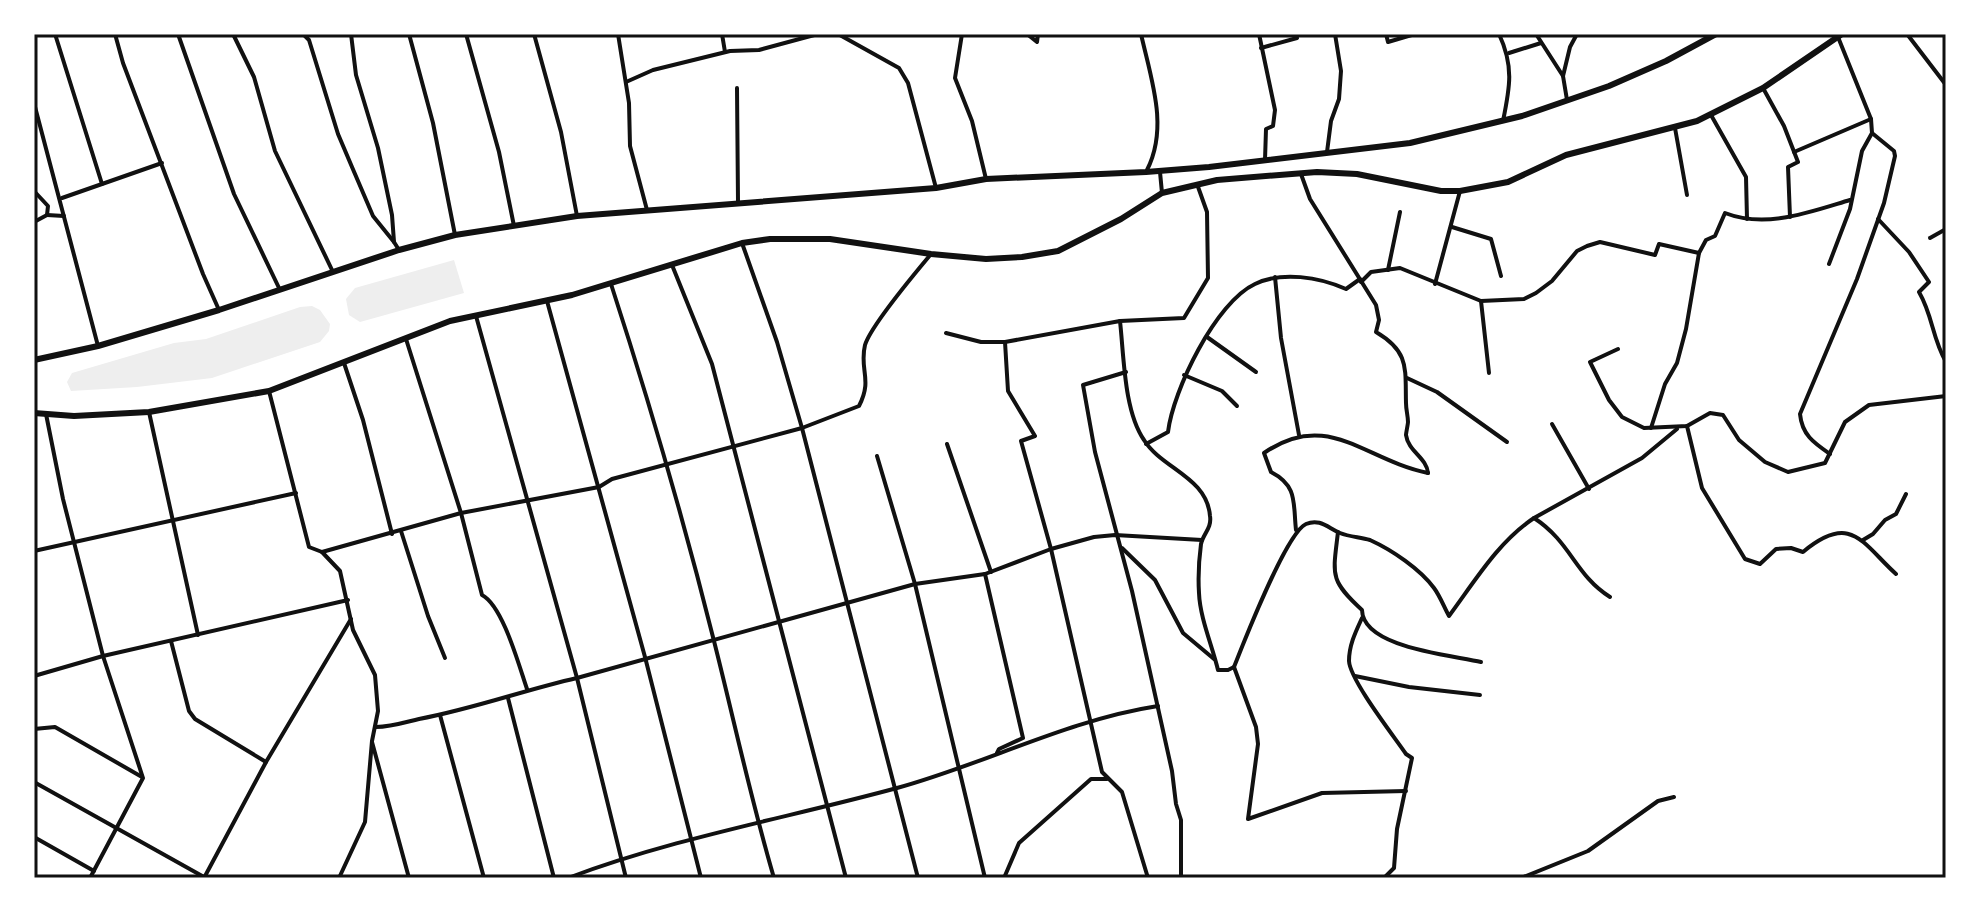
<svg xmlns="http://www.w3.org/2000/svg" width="1980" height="912" viewBox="0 0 1980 912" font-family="'PT Sans',sans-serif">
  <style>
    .green { fill: #eee }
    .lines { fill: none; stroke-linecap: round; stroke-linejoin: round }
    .minor { stroke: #111; stroke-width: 4 }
    .trunk { stroke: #111; stroke-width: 6 }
    .neatline { fill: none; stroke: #111; stroke-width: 3 }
  </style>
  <rect width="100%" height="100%" fill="#fff"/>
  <!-- green -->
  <g class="green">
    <polygon points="454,260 464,293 360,322 349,315 346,299 355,288"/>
    <polygon points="312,306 320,310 330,324 329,331 320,342 212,378 137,387 71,391 67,382 72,373 174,343 206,339 300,307"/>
  </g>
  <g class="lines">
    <!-- minor -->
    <g class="minor">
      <polyline points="55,34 102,184"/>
      <polyline points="115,34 123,63 203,274 219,310"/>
      <polyline points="178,34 234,194 280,290"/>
      <polyline points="233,34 254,77 275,151 333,272"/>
      <polyline points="303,34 309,40 338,134 352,167 373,216 394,242"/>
      <polyline points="351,34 356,75 378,148 392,215 394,242 399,250"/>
      <polyline points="409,34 433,123 455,235"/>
      <polyline points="466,34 499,152 514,226"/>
      <polyline points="534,34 561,132 577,216"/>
      <polyline points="618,34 629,103 630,146 647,210"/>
      <polyline points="722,34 725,52"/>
      <polyline points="838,34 899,68 908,83 936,188"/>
      <polyline points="962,34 955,78 972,121 986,179"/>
      <polyline points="1027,34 1037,42 1038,34"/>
      <path d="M1141 34C1151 79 1169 127 1147 170"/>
      <polyline points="1259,34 1275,110 1273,126 1266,129 1265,160"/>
      <polyline points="1386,34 1388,42 1415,34"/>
      <path d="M1499 34C1514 66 1510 87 1503 121"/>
      <polyline points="1536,34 1563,76 1567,100"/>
      <polyline points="1907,34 1946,85"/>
      <polyline points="1261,48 1297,38"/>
      <polyline points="1509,53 1541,43"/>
      <polyline points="1563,76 1570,47 1577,34"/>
      <polyline points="626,82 653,70 730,51 759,50 818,34"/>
      <polyline points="737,88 738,202"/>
      <polyline points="1763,88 1784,126 1798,162 1788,167 1790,217"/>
      <polyline points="34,103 98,346"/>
      <polyline points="1711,115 1746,177 1747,219"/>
      <polyline points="1675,128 1687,195"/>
      <polyline points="1327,152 1331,121 1339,99 1341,71 1335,34"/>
      <polyline points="1794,152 1871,119"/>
      <polyline points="1160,172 1162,193"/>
      <path d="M1301 174 1310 199 1376 305 1379 320 1376 332C1410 352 1405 369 1406 403 1406 410 1408 416 1408 422 1408 424 1406 433 1406 435 1408 451 1427 458 1428 473"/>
      <polyline points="34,191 48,206 47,215 34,222"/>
      <polyline points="62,198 162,163"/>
      <polyline points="47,215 64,216"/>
      <path d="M1878 219 1909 252 1929 282 1919 292C1933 316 1932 338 1946 362"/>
      <polyline points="1452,227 1491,239 1501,276"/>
      <polyline points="1930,238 1946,229"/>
      <polyline points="742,243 777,342 802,428 918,878"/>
      <polyline points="1829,264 1850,209 1862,151 1872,133 1871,119 1838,37"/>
      <polyline points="672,265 712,364 846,878"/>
      <polyline points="1388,270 1400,212"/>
      <polyline points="1275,277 1281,338 1299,435"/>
      <polyline points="1361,282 1371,272 1400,268 1481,301 1524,299 1536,293 1552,281 1577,251 1587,246 1600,242 1655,255 1659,244 1699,253"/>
      <path d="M611 284C649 401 684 521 714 641 734 720 751 800 774 878"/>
      <polyline points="1435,284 1460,191"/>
      <polyline points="547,301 645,657 701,878"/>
      <polyline points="1481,301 1489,373"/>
      <polyline points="476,316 577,678 626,878"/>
      <path d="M1120 321C1124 357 1124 411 1144 440 1162 469 1207 477 1210 516 1212 528 1203 534 1201 544 1199 559 1198 577 1199 593 1200 618 1212 645 1218 670H1228L1234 667C1243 644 1287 532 1306 524 1320 518 1328 528 1340 533 1350 537 1360 537 1370 540 1392 550 1420 569 1434 588 1440 596 1444 607 1449 616 1475 581 1498 542 1534 518 1571 542 1575 575 1610 597"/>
      <polyline points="946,333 981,342 1005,342 1120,321 1184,318 1208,278 1207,212 1197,184"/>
      <polyline points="1207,337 1256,372"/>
      <path d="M406 339 461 513 482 595C503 606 519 666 527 689"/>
      <polyline points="1005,342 1008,391 1035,436 1021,441 1051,549 1102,772 1122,792 1148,878"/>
      <polyline points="1618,349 1590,362 1609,400 1622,417 1644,428 1687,426 1710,413 1723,415 1739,440 1765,462 1788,472 1825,463 1845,422 1869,405 1946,396"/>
      <polyline points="344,363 363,420 392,534"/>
      <polyline points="1126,372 1083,385 1095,452 1132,591 1172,771 1176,804 1181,820 1181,878"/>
      <polyline points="1184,375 1222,391 1237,406"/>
      <polyline points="1407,378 1437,392 1507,442"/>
      <polyline points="269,391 309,547 322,552 340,571 353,630 375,675 378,711 372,741 365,822 339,878"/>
      <polyline points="149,412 198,635"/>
      <polyline points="46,414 63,499 103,656 143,778 90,878"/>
      <polyline points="1552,424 1589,489"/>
      <path d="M1687 426 1702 488 1745 559 1760 564 1776 549 1791 548 1803 552C1851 512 1862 543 1896 574"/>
      <path d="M1651 428 1665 384 1677 363 1686 329 1699 253 1706 240 1715 236 1725 213C1766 229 1810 212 1850 200"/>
      <polyline points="947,444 991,572"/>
      <path d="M1146 444 1168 432C1173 390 1216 302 1255 284 1282 271 1319 277 1346 289L1360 279"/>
      <path d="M1830 454C1814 443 1802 435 1800 414L1857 279 1884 203 1895 156 1894 151 1872 133"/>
      <polyline points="877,456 915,584 985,878"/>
      <polyline points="1534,518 1642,458 1677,429"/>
      <path d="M1296 530C1293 503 1298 486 1271 472L1264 453C1328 409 1364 460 1428 473"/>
      <polyline points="401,531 428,616 445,658"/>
      <path d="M1338 532C1333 575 1329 580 1362 610 1363 648 1452 655 1481 662"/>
      <polyline points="1863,540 1873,534 1885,520 1896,514 1906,494"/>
      <polyline points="1122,548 1155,580 1183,633 1214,659"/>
      <polyline points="34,551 296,493"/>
      <path d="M322 552 461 513 599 487 612 479 802 428 859 406C873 379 859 370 865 345 871 325 916 272 931 254"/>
      <polyline points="985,574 1023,738 999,749 997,753"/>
      <path d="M1362 618C1356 631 1349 645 1349 661 1350 680 1393 735 1406 754L1412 758 1397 829 1394 868 1384 878"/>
      <polyline points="171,641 189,711 195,719 266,762"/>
      <polyline points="1234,667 1256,727 1258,744 1248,819 1322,793 1406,791"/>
      <polyline points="34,676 103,656 348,600"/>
      <polyline points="1355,676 1409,687 1480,695"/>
      <polyline points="508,698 554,878"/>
      <polyline points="440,715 484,878"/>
      <path d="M376 727C391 727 406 722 419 719 473 709 524 690 577 678L915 584 985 574 1051 549 1094 537 1115 535 1202 540"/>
      <polyline points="34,729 55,727 142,777"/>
      <polyline points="372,742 409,878"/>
      <polyline points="34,782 204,877"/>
      <polyline points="34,837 94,871"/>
      <polyline points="204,878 266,762 351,619"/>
      <path d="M568 878C674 838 787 818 897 788 985 764 1067 720 1158 706"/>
      <polyline points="1004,878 1019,843 1091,779 1107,779"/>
      <polyline points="1521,878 1588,851 1658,801 1674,797"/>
    </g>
    <!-- trunk -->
    <g class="trunk">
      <polyline points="34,360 98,346 219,310 399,250 455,235 577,216 936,188 986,179 1146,172 1209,167 1410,143 1522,116 1609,86 1666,61 1716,34"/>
      <polyline points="34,413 74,416 149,412 269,391 450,321 572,295 742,243 770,239 830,239 931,254 986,259 1022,257 1058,251 1121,219 1162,193 1217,180 1317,172 1357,174 1441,191 1460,191 1508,182 1566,155 1697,121 1763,88 1842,34"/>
    </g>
  </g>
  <!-- border -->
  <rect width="1980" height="912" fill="none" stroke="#ffffff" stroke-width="72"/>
  <rect x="36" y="36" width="1908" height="840" class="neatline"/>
</svg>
